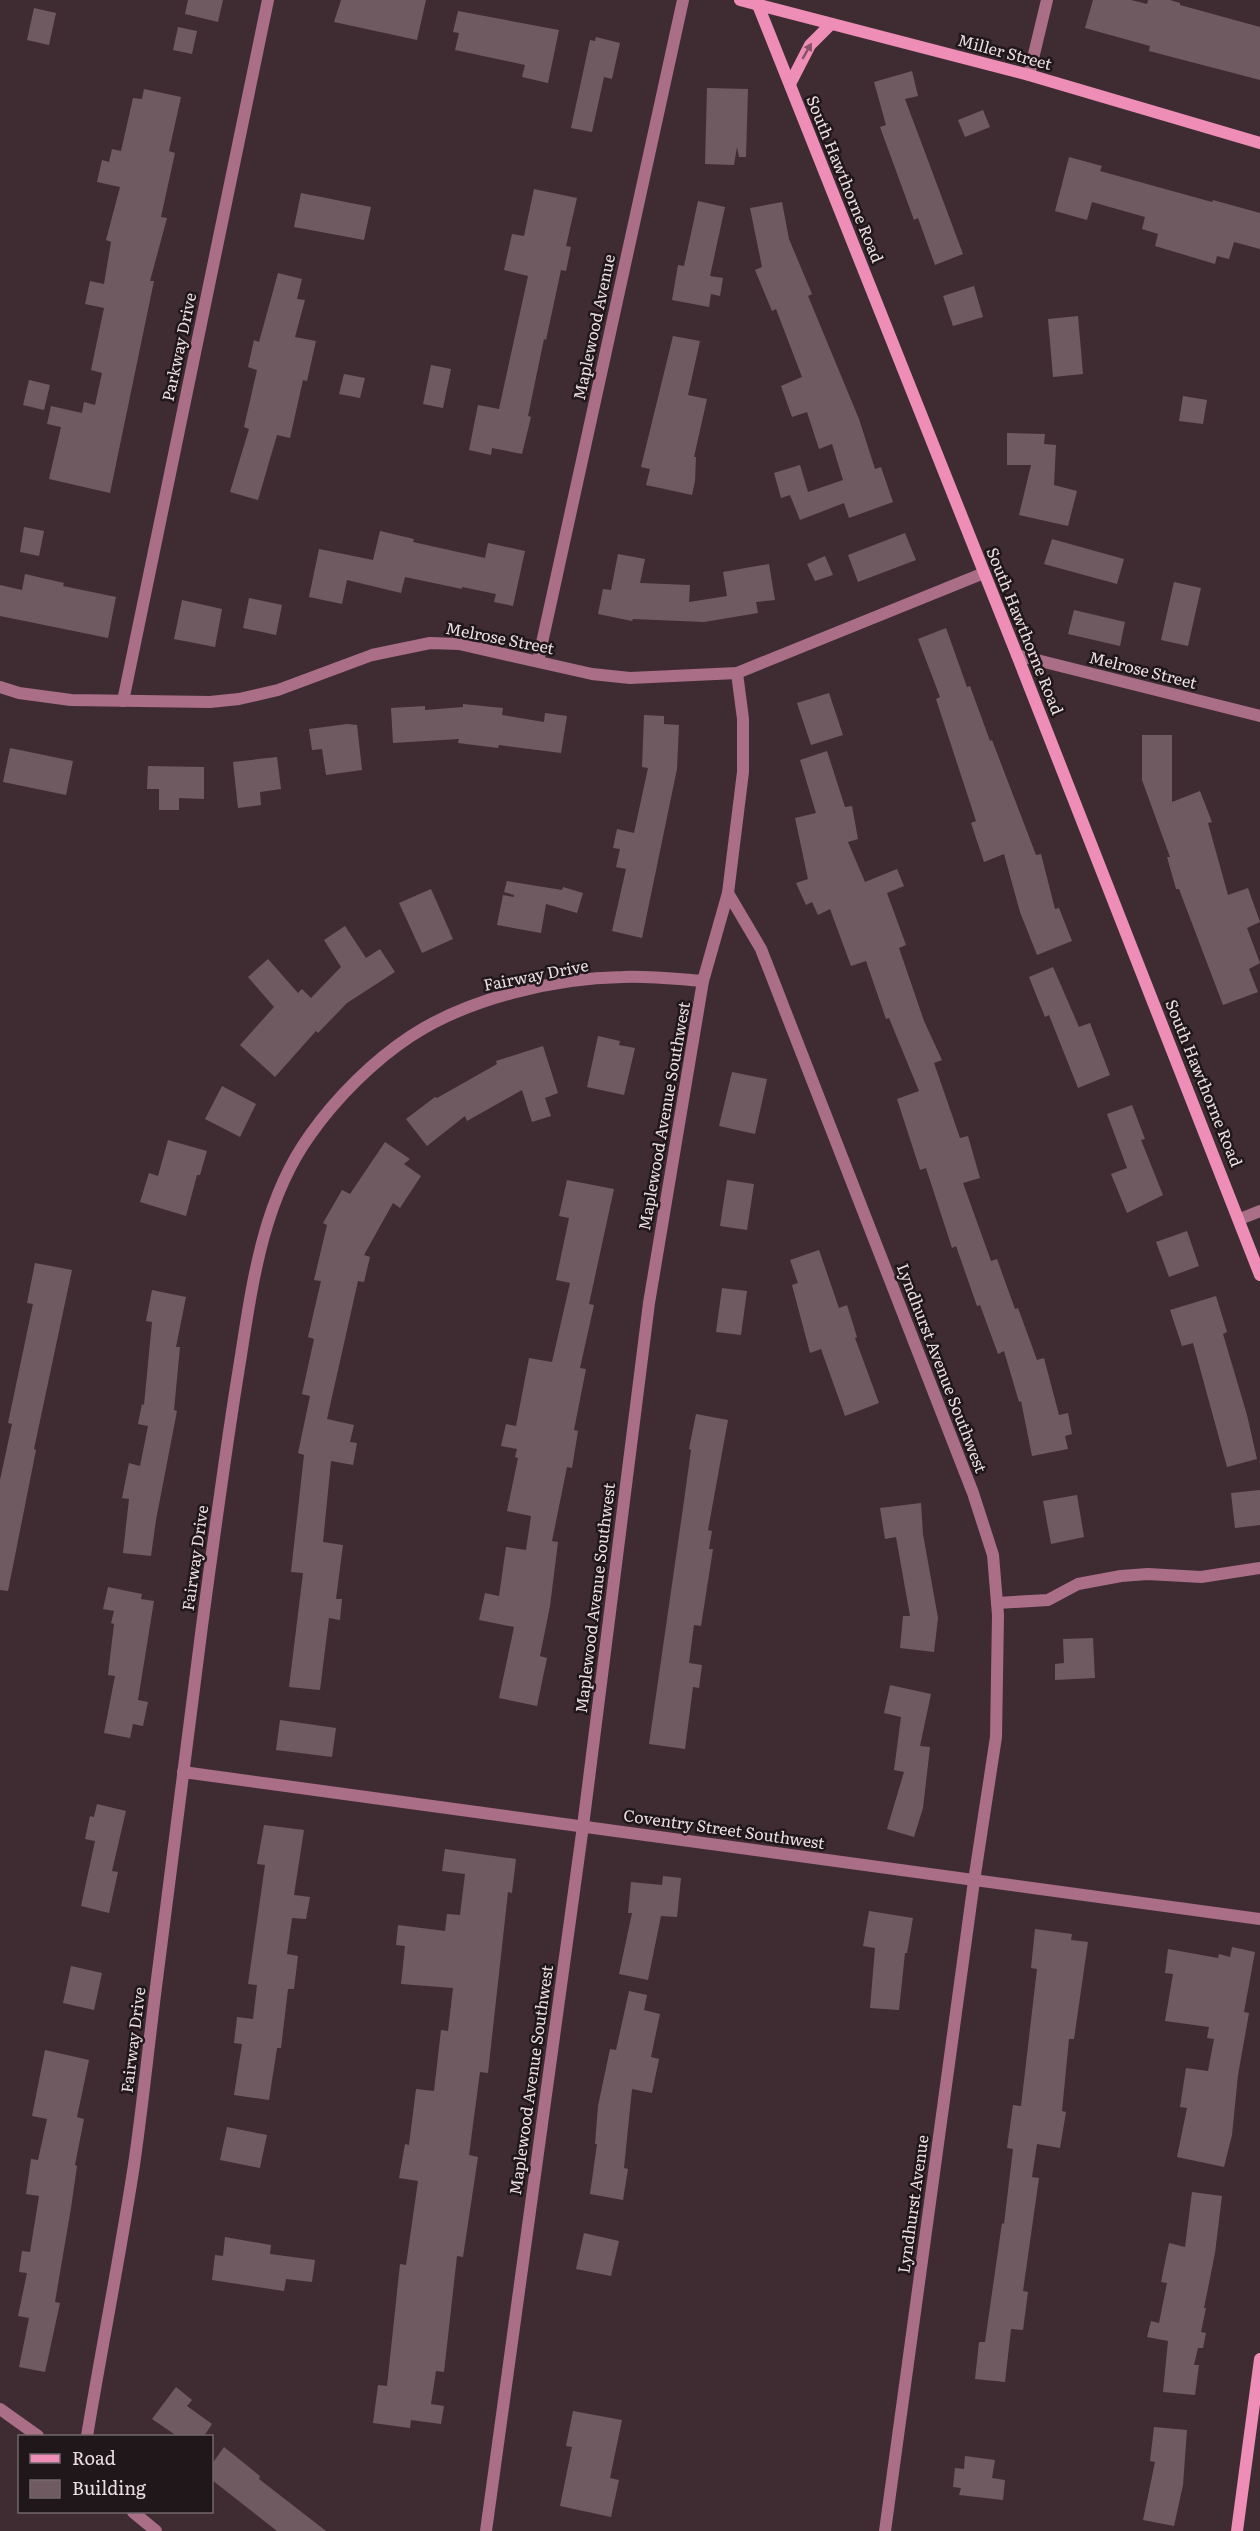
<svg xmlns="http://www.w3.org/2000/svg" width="1260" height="2531" viewBox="0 0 1260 2531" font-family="Literata,serif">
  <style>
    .building { fill: #705a62 }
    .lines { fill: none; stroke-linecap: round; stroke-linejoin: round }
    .service { stroke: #aa6e87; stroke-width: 12 }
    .minor { stroke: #aa6e87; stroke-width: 12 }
    .secondary { stroke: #ee8eb6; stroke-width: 12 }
    .oneway { fill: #875268 }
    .labels { text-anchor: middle; stroke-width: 5; stroke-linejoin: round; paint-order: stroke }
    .street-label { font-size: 16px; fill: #ebdee2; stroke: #20171a }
  </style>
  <rect width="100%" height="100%" fill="#3f2c33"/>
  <!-- building -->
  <g class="building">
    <polygon points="188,0 223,0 218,22 185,14"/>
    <polygon points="341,0 426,0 417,40 334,22"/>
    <polygon points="1093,0 1131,0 1147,4 1148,0 1170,0 1180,3 1180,5 1260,27 1260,80 1149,51 1150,46 1085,28"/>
    <polygon points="34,8 56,13 49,45 27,40"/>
    <polygon points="458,11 559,30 548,83 522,77 525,65 455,50 459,33 453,32"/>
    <polygon points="178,27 197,31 192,54 173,50"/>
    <polygon points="596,37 620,43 612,79 604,77 592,132 571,128 590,40 595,41"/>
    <polygon points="912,71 918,96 905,99 963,254 935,265 918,218 914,220 880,127 886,125 874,82"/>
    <polygon points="707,88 748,89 746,157 739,157 737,147 734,165 705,164"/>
    <polygon points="144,89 181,97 169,151 175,153 161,217 167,218 150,281 154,281 110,493 49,479 61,427 47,424 51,406 82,413 84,402 95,405 102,373 91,370 104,308 85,304 90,281 104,284 111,242 106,240 120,187 97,182 102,160 109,162 112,149 121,151 133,98 142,99"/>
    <polygon points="983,110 990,127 965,137 958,120"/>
    <polygon points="1069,157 1102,166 1100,171 1212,202 1213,200 1260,213 1260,249 1234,242 1229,259 1217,256 1215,264 1155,246 1158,234 1142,229 1145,217 1092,202 1087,220 1055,211"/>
    <polygon points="534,189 577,198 566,246 571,247 566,271 561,270 546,340 544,339 528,416 531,417 522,454 492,448 491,455 469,450 478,405 499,409 528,276 504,270 512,234 524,236"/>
    <polygon points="301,193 371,207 364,240 294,227"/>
    <polygon points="698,201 725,207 710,276 723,278 720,296 711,294 709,307 672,300 678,265 684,266"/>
    <polygon points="782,202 789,239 812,294 808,296 859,419 875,469 881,467 893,502 849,518 844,503 800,520 790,495 781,498 774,473 800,465 808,492 843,480 832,444 819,449 807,412 792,417 781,386 802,377 776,309 772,311 755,270 762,267 750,208"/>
    <polygon points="278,273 302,279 297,299 305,300 295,337 316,341 307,381 303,380 290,438 277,435 258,500 230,492 249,429 244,427 257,370 248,367 254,340 259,342"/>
    <polygon points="974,286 983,317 953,326 943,296"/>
    <polygon points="1078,316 1083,374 1053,377 1048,319"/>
    <polygon points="673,336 700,341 688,395 707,399 694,457 696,457 695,481 692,495 646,485 650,469 641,467"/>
    <polygon points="431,365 451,369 443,408 423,404"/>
    <polygon points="344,374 365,378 360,398 339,394"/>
    <polygon points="29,380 50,385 44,410 23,405"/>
    <polygon points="1183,396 1207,400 1203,424 1179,421"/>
    <polygon points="1007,433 1045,434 1044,444 1056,445 1054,485 1077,491 1068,526 1019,515 1031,465 1007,465"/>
    <polygon points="24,527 44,531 39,556 20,552"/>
    <polygon points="380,531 414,539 413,542 485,558 488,543 525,551 513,606 494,602 496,594 462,587 462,589 405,577 401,593 347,580 342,604 309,597 319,549 373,560"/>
    <polygon points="905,533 916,560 858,582 848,555"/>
    <polygon points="1052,539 1124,559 1117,584 1044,564"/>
    <polygon points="618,554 645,559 640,583 690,585 689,602 727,596 723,572 769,564 775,600 756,602 758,613 704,622 633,619 632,621 598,614 603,589 611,590"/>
    <polygon points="825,556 833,575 815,581 807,564"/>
    <polygon points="25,574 64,583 63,586 116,597 108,638 0,616 0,585 22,590"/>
    <polygon points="1174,582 1201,588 1188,646 1161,640"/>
    <polygon points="249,598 282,605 276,635 243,628"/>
    <polygon points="182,600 222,609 215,647 174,639"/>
    <polygon points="1074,610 1125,622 1120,646 1068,634"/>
    <polygon points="946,628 967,687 970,686 990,741 992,740 1036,855 1041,854 1055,909 1059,908 1072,941 1037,955 1020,912 1004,854 984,862 971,823 976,821 936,699 940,697 918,639"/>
    <polygon points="829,693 843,735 811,745 797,703"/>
    <polygon points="463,704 503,708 502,715 544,722 545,713 567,716 561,753 499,745 498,748 458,743 459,739 393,743 391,708 425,706 425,710 463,707"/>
    <polygon points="644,715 664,716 664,724 679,725 677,769 642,938 612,931 626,869 616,867 620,849 613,848 617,829 634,833 648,768 642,767"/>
    <polygon points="347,724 357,725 362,770 326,775 322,749 312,750 309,729"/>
    <polygon points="1142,735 1172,735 1172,802 1200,791 1212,822 1208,823 1228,895 1248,888 1260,922 1247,928 1260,963 1249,969 1258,992 1223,1005 1179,889 1176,889 1167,857 1170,857 1142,780"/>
    <polygon points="10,748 73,761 66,795 3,782"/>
    <polygon points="827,751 845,807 852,806 858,839 848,842 865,882 897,869 904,886 887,893 906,945 899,948 924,1021 942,1060 934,1063 960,1138 968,1136 980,1178 963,1183 991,1261 997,1259 1015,1309 1018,1308 1037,1360 1044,1358 1059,1415 1068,1413 1072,1434 1065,1436 1068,1449 1032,1456 1021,1401 1019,1402 1004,1351 998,1354 980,1305 977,1306 956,1246 952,1248 926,1168 920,1170 897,1099 919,1091 889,1018 886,1019 866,961 851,966 830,909 818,915 812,902 806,905 796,883 808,879 795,818 816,813 800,760"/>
    <polygon points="277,757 281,789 260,792 261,805 238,808 233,762"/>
    <polygon points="148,766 204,767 204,799 179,798 179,810 159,810 159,789 147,789"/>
    <polygon points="507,881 562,890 563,887 583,893 577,913 546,904 541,933 497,925 503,895 514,897 514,895 504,892"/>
    <polygon points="431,889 453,939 422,953 399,903"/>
    <polygon points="345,926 366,958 380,949 395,972 347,1003 318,1033 316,1031 275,1077 240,1045 274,1007 248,977 268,959 298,993 302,989 311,998 341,967 324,940"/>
    <polygon points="1053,967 1079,1027 1090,1023 1110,1075 1078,1088 1049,1015 1045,1017 1029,977"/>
    <polygon points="598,1036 620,1041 619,1045 635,1048 624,1095 587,1087"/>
    <polygon points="543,1046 558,1093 545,1098 551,1116 532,1122 522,1090 467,1121 465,1116 427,1146 406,1119 435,1097 437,1098 497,1064 496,1061"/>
    <polygon points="732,1072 767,1079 755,1134 719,1126"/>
    <polygon points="222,1086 256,1104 240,1137 205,1119"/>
    <polygon points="1132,1105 1145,1139 1141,1140 1163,1195 1127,1213 1111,1174 1127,1168 1107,1114"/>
    <polygon points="168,1140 207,1151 200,1175 197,1175 186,1216 140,1202 149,1173 158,1176"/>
    <polygon points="385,1142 410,1159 404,1164 421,1176 400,1208 393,1203 364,1255 370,1257 364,1282 358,1281 327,1419 354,1425 350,1442 357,1443 353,1465 331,1461 323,1542 343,1545 336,1599 342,1599 340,1620 329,1618 320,1690 289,1687 303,1573 291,1572 304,1455 298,1453 310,1396 302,1394 314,1339 308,1337 321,1281 314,1280 327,1225 323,1223 342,1190 350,1194"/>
    <polygon points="567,1180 614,1189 589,1304 594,1305 580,1368 586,1369 574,1430 578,1431 572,1468 567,1467 552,1541 558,1542 550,1606 540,1656 547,1658 537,1706 499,1698 514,1627 479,1620 485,1593 499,1596 506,1547 526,1550 531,1516 507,1511 518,1458 515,1457 517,1449 501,1446 506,1424 516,1426 529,1358 552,1362 570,1283 556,1280 569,1218 559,1216"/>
    <polygon points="727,1180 754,1184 747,1230 720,1226"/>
    <polygon points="1187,1231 1199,1266 1169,1277 1156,1242"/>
    <polygon points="819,1250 839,1308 847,1305 857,1337 855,1338 879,1403 845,1416 821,1349 810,1353 792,1285 798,1283 790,1260"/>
    <polygon points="35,1263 72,1270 34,1449 36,1450 8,1591 0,1590 0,1480 12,1424 8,1423 33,1304 27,1303"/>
    <polygon points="722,1288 747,1291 741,1335 716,1332"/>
    <polygon points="152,1290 186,1297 176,1347 180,1347 174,1410 177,1411 156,1520 151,1556 123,1553 129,1499 122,1498 129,1463 140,1466 148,1426 138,1424 142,1404 144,1405 152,1322 146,1321"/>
    <polygon points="1216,1296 1227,1332 1223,1334 1247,1415 1257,1459 1227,1467 1193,1343 1182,1346 1170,1310"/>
    <polygon points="696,1414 728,1420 708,1530 712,1531 709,1549 713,1549 701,1626 694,1625 689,1663 702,1665 699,1688 693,1687 685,1749 649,1744 683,1508 691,1450 689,1449"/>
    <polygon points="1260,1490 1260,1525 1235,1528 1231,1493"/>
    <polygon points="1077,1495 1084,1537 1051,1544 1043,1501"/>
    <polygon points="921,1503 923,1534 938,1618 934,1652 900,1648 903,1616 910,1616 896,1537 885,1539 880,1508"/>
    <polygon points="108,1587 142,1594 141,1599 154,1601 138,1700 148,1702 143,1726 133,1724 130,1738 104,1733 115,1676 108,1675 114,1624 111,1623 114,1611 103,1609"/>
    <polygon points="1093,1638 1095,1678 1055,1680 1055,1664 1064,1663 1063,1639"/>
    <polygon points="890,1685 931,1694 920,1746 930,1747 923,1808 914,1837 887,1829 904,1772 894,1770 901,1717 884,1713"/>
    <polygon points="280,1720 336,1728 332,1757 276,1750"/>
    <polygon points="97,1804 126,1811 112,1871 118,1872 109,1913 81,1906 95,1841 85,1839 90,1816 94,1817"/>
    <polygon points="264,1825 304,1830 294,1895 310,1897 306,1919 292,1918 287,1954 298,1956 294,1989 288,1989 281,2048 277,2048 269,2100 234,2095 242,2044 234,2043 237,2017 253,2019 257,1985 248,1984 265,1865 257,1864"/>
    <polygon points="445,1849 516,1859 512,1893 508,1892 488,2073 480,2072 469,2155 478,2157 463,2257 457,2256 444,2372 436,2371 431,2404 444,2406 441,2424 411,2420 410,2428 373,2423 378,2385 387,2386 400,2264 406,2265 418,2181 399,2178 405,2144 409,2145 416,2089 434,2091 441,2030 448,2031 453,1988 401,1984 405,1946 396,1945 398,1925 445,1931 447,1914 460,1915 465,1874 442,1871"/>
    <polygon points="663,1876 681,1878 677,1917 661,1916 648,1980 619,1974 632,1913 628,1913 631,1882 662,1885"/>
    <polygon points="869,1911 913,1918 907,1953 905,1953 899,2010 870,2008 875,1948 863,1946"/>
    <polygon points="1035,1929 1072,1934 1071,1940 1088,1942 1074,2039 1069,2039 1062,2111 1066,2112 1060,2148 1037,2144 1032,2177 1039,2178 1023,2291 1028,2292 1023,2330 1011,2329 1005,2382 975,2379 979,2342 985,2342 1002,2223 1004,2224 1013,2149 1007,2148 1013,2105 1021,2106 1037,1969 1031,1968"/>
    <polygon points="1232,1947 1255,1952 1244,2012 1249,2013 1238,2075 1232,2135 1224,2167 1177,2157 1187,2108 1180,2107 1186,2068 1208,2071 1214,2039 1207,2038 1209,2027 1165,2021 1173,1974 1165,1973 1168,1949 1218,1958 1219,1954 1230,1957"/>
    <polygon points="71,1966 102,1973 94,2010 63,2003"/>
    <polygon points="629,1991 647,1995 644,2010 660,2014 651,2057 659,2059 652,2093 632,2089 624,2168 628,2169 623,2200 590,2194 597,2144 595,2144 598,2106 610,2049 616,2050"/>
    <polygon points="45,2050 89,2060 77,2117 84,2119 75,2165 77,2166 71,2208 55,2302 60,2303 45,2372 19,2367 29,2318 18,2316 27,2273 19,2272 22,2251 30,2252 39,2196 26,2194 31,2159 38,2160 47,2119 32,2116"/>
    <polygon points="227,2127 267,2135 260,2168 220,2160"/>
    <polygon points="1192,2192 1222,2196 1215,2253 1204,2308 1206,2308 1201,2332 1206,2333 1203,2348 1198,2348 1194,2365 1199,2365 1195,2395 1163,2392 1168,2341 1147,2337 1151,2321 1159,2323 1167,2283 1161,2282 1169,2243 1185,2247"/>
    <polygon points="584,2233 619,2241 611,2276 576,2269"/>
    <polygon points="225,2237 271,2245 270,2254 315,2260 312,2282 286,2279 284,2291 212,2280 215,2255 223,2256"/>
    <polygon points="176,2387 192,2400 187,2406 212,2424 204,2436 177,2436 152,2419"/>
    <polygon points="573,2411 622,2420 610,2478 619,2480 611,2517 560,2506 572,2447 566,2446"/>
    <polygon points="1154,2427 1187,2430 1183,2485 1174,2526 1143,2520 1155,2462 1150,2461"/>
    <polygon points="224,2447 260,2476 259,2479 326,2531 277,2531 212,2480 212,2464"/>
    <polygon points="965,2456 995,2460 992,2478 1005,2480 1003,2500 959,2495 961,2488 953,2487 955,2468 964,2469"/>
  </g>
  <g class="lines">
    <!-- service -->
    <polyline class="service" points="997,1603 1048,1600 1078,1584 1121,1576 1148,1574 1201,1577 1260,1568"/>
    <!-- minor -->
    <g class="minor">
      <polyline points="1029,75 1047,0"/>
      <polyline points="1017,655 1260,716"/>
      <polyline points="538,661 683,0"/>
      <polyline points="0,687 19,693 71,700 210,702 239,699 278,690 372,655 430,643 459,644 592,674 630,678 737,673 984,573"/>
      <polyline points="123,701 268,0"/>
      <polyline points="728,893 761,949 973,1493 993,1555 998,1615 996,1737 974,1881 885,2531"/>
      <polyline points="1240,1219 1260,1211"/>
      <polyline points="183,1772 1260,1919"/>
      <polyline points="0,2409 38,2436"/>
      <path d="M87 2436C102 2346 120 2256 134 2165 143 2103 149 2041 157 1979 172 1862 187 1744 202 1626 213 1544 224 1462 237 1380 251 1296 259 1206 310 1135 336 1098 373 1061 411 1036 469 998 555 978 623 977 650 976 677 979 703 981"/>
      <polyline points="133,2512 156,2531"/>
      <polyline points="486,2531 583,1826 649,1303 703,981 728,893 743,772 743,719 737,673"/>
    </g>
    <!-- secondary -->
    <g class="secondary">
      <polyline points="740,0 1029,75 1260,143"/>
      <polyline points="756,0 1017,655 1260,1275"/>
      <polyline points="790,84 810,45 831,24"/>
      <polyline points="1237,2531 1260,2359"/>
    </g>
  </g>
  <!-- one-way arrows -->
  <defs><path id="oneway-solid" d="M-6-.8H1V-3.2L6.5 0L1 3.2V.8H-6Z" transform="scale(1.5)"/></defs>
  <use class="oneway" href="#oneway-solid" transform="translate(807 51) rotate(-60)"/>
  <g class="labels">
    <!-- street labels -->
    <g class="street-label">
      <text transform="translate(1005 52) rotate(15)" y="6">Miller Street</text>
      <text transform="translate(845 179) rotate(68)" y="6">South Hawthorne Road</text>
      <text transform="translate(594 327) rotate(-78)" y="6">Maplewood Avenue</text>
      <text transform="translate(179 347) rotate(-78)" y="6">Parkway Drive</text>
      <text transform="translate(1025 631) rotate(68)" y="6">South Hawthorne Road</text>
      <text transform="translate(500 638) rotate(11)" y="6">Melrose Street</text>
      <text transform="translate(1143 670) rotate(14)" y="6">Melrose Street</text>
      <text transform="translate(536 975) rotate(-11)" y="6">Fairway Drive</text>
      <text transform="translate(1204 1083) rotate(68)" y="6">South Hawthorne Road</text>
      <text transform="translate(664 1116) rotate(-80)" y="6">Maplewood Avenue Southwest</text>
      <text transform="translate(942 1368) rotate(69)" y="6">Lyndhurst Avenue Southwest</text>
      <text transform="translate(195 1558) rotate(-82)" y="6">Fairway Drive</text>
      <text transform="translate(595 1598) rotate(-83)" y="6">Maplewood Avenue Southwest</text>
      <text transform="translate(724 1829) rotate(8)" y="6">Coventry Street Southwest</text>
      <text transform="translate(133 2040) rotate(-83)" y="6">Fairway Drive</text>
      <text transform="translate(531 2080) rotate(-82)" y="6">Maplewood Avenue Southwest</text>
      <text transform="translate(913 2204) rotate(-82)" y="6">Lyndhurst Avenue</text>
    </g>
  </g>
  <!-- legend -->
  <rect x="18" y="2435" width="195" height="78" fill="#20171a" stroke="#71676a" stroke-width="1.5"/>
  <rect x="30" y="2454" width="30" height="9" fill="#ee8eb6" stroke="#71676a" stroke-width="1.5"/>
  <text x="72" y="2465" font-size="18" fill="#ebdee2">Road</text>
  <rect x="30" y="2480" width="30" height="18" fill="#705a62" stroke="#71676a" stroke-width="1.5"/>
  <text x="72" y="2495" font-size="18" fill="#ebdee2">Building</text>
</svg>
